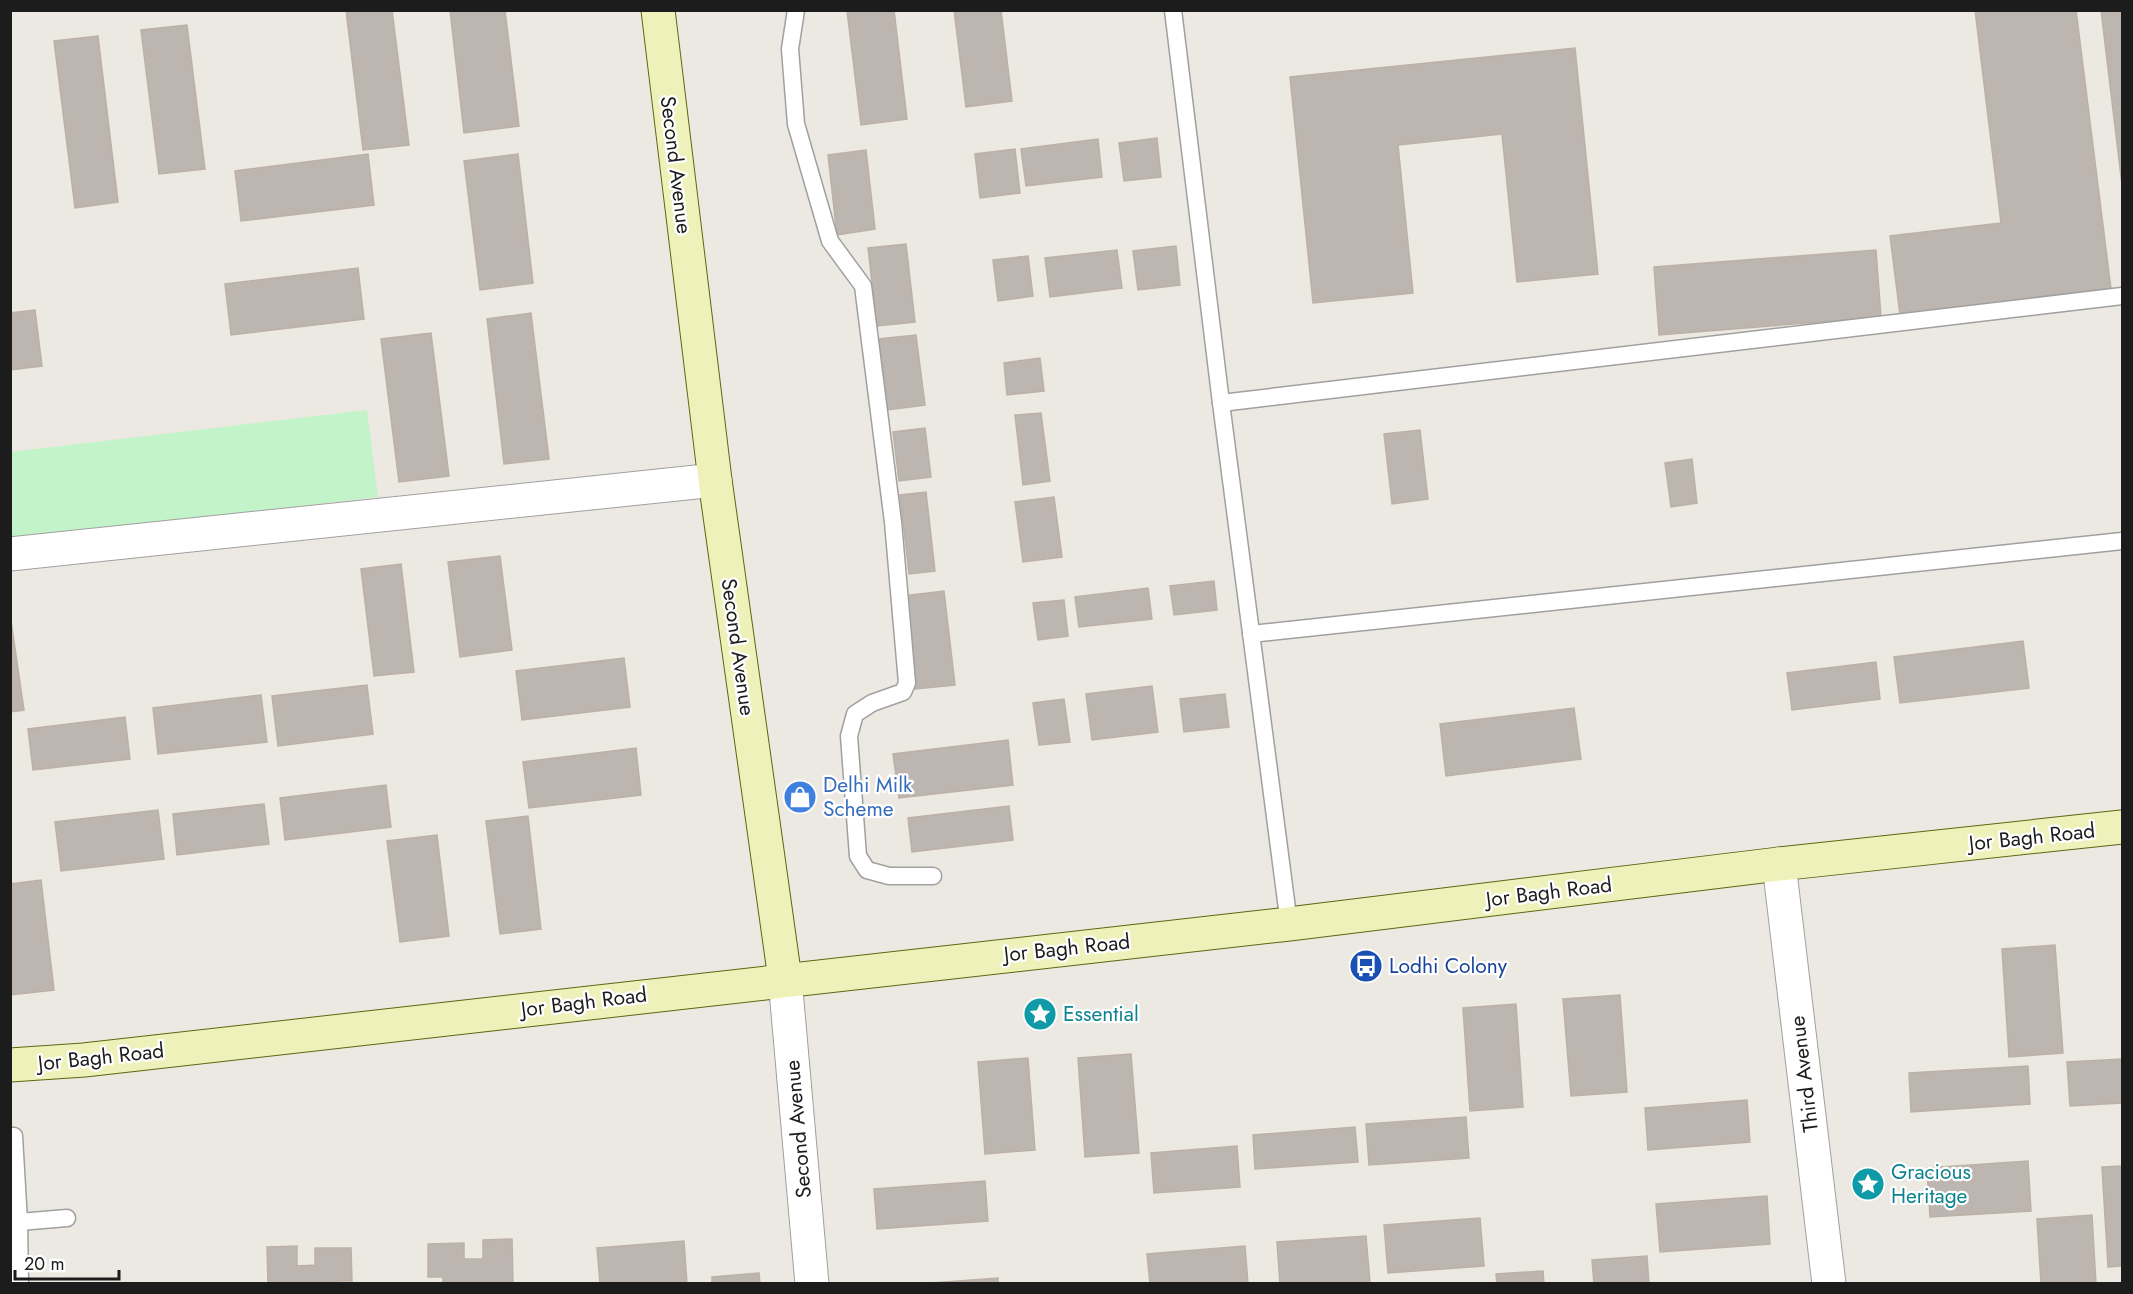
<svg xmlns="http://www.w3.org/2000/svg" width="2133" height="1294" viewBox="0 0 2133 1294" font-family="Jost,sans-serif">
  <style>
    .park { fill: #c3f3c8 }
    .building { fill: #bcb5b0; stroke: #bcb1a6; stroke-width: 1.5 }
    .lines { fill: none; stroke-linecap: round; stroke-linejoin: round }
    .lane-casing { stroke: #a0a0a0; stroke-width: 19 }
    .street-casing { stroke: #a0a0a0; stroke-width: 35 }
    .secondary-casing { stroke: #5b670f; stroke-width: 35 }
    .lane { stroke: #fff; stroke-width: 16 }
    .street { stroke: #fff; stroke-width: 33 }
    .secondary { stroke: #eef2ba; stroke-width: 33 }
    .labels { text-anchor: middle; stroke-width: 4.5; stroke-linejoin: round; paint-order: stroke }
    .street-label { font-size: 21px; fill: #1c1c1c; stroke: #fff }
    .shop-label { font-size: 21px; fill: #366cbe; stroke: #fff; text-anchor: start }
    .transit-label { font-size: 21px; fill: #164399; stroke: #fff; text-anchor: start }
    .culture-label { font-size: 21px; fill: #0d838f; stroke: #fff; text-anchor: start }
  </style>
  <rect width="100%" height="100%" fill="#ece9e2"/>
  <!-- park -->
  <polygon class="park" points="367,410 378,497 11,540 10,452"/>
  <!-- building -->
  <g class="building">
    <polygon points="346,10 392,10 409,145 363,150"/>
    <polygon points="450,10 505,10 519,126 464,133"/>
    <polygon points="894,10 907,119 861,125 847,11"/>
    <polygon points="954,10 1001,10 1012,101 966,107"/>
    <polygon points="1975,10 2076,10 2111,289 1900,315 1890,236 2001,223"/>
    <polygon points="2101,10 2122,10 2122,185"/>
    <polygon points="187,25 205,169 159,174 141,30"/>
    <polygon points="98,36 118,202 75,208 54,41"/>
    <polygon points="1575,48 1598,274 1517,282 1502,134 1398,145 1413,293 1313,303 1290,77"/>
    <polygon points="1157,138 1161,177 1124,181 1119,143"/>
    <polygon points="1098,139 1102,177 1026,186 1021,149"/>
    <polygon points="1015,149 1020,193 980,198 975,154"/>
    <polygon points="866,150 875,229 837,235 828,155"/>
    <polygon points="368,154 374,205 241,221 235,171"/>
    <polygon points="518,154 533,283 480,290 464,161"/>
    <polygon points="906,244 915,322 877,326 868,248"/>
    <polygon points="1176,246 1180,285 1138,290 1133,251"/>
    <polygon points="1117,250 1122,288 1050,297 1045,258"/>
    <polygon points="1876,250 1881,317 1659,335 1654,267"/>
    <polygon points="1028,256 1033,296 998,301 993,260"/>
    <polygon points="358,268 364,319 231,335 225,284"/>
    <polygon points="35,310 42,366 10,370 10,313"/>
    <polygon points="531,313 549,459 504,464 487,319"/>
    <polygon points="431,333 449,476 399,482 381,339"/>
    <polygon points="916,335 925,405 887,410 878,339"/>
    <polygon points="1040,358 1044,391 1007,395 1004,363"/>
    <polygon points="1041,413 1050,481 1023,485 1015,415"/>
    <polygon points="925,428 931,477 899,481 893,432"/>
    <polygon points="1420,430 1428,499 1392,504 1384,434"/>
    <polygon points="1692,459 1697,503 1671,507 1665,463"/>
    <polygon points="926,492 935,571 909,574 900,495"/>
    <polygon points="1054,497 1062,557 1023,562 1015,502"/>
    <polygon points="500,556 512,650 460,657 448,562"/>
    <polygon points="401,564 414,672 374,676 361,569"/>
    <polygon points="1214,581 1217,610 1174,615 1170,586"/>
    <polygon points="1148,588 1152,619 1079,627 1075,597"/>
    <polygon points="944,591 955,685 915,689 903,596"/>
    <polygon points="1064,600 1068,636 1038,640 1033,603"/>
    <polygon points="10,614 24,710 10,712"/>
    <polygon points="2023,641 2029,688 1900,703 1894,657"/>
    <polygon points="624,658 630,707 522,720 516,671"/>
    <polygon points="1876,662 1880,699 1792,710 1787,673"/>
    <polygon points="367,685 373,734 278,746 272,696"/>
    <polygon points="1152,686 1158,732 1092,740 1086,694"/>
    <polygon points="1225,694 1229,727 1184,732 1180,699"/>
    <polygon points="261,695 267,742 158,754 153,708"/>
    <polygon points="1064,699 1070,742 1039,745 1033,703"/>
    <polygon points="1574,708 1581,759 1446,776 1440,724"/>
    <polygon points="125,717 130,759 33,770 28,729"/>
    <polygon points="1008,740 1013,785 899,798 893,754"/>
    <polygon points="636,748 641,795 529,808 523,762"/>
    <polygon points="386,785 391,827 285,840 280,798"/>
    <polygon points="264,804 269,844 177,855 173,814"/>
    <polygon points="1009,806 1013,840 912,852 908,818"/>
    <polygon points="158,810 164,859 61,871 55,822"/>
    <polygon points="528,816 541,929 500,934 486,821"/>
    <polygon points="437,835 449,936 400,942 387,841"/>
    <polygon points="41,880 54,990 10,995 10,884"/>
    <polygon points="2055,945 2063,1053 2009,1057 2002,949"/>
    <polygon points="1620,995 1627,1092 1571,1096 1563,999"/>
    <polygon points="1516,1004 1523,1107 1470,1111 1463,1008"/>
    <polygon points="1131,1054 1139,1153 1085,1157 1078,1058"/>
    <polygon points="1028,1058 1035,1150 985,1154 978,1062"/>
    <polygon points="2122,1059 2122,1103 2070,1106 2067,1062"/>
    <polygon points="2028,1066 2030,1104 1911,1112 1909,1073"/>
    <polygon points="1747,1100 1750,1142 1648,1150 1645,1108"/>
    <polygon points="1466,1117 1469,1158 1369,1165 1366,1124"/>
    <polygon points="1355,1127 1358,1162 1255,1169 1253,1135"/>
    <polygon points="1237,1146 1240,1187 1154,1193 1151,1153"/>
    <polygon points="2028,1161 2031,1211 1930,1217 1927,1168"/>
    <polygon points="2122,1166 2122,1266 2108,1267 2102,1167"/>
    <polygon points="985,1181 988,1221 877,1229 874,1189"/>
    <polygon points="1767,1196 1770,1244 1660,1252 1656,1204"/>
    <polygon points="2092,1215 2096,1284 2041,1284 2037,1219"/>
    <polygon points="1480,1218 1484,1266 1388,1273 1384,1225"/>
    <polygon points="1366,1236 1370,1283 1280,1284 1277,1242"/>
    <polygon points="512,1239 513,1284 443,1284 443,1277 428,1277 428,1244 464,1243 464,1259 483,1259 483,1240"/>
    <polygon points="684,1241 687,1284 600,1284 597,1248"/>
    <polygon points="297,1246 297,1266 315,1265 315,1248 351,1248 352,1281 338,1281 338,1284 268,1284 267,1247"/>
    <polygon points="1245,1246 1248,1284 1150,1284 1147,1254"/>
    <polygon points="1647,1256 1649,1284 1594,1284 1592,1260"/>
    <polygon points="1543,1271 1544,1284 1497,1284 1496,1274"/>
    <polygon points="759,1273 760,1284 712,1284 712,1277"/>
    <polygon points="998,1278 998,1284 917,1284"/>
  </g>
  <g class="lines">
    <defs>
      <g id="lane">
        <polyline points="796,10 790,49 796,124 830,241 863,286 893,522 907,683 903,692 872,703 855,714 849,736 858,856 867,870 889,876 933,876"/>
        <polyline points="1173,10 1221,403 1289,924"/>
        <polyline points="1221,403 2122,296"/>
        <polyline points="1251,634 2122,541"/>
        <polyline points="10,1136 14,1136 19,1222 67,1218"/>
        <polyline points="19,1222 20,1284"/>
      </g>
      <g id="street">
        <polyline points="10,554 715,480"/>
        <polyline points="1779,864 1829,1284"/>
        <polyline points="785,979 812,1284"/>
      </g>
      <g id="secondary">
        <polyline points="658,10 715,480 785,979"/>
        <polyline points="10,1065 84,1060 1289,924 1779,864 2122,827"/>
      </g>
    </defs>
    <!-- lane casing -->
    <use href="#lane" class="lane-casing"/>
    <!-- street casing -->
    <use href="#street" class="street-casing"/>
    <!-- secondary casing -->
    <use href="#secondary" class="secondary-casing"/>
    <!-- lane -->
    <use href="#lane" class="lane"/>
    <!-- street -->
    <use href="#street" class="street"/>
    <!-- secondary -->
    <use href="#secondary" class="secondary"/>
  </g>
  <!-- icons -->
  <defs>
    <symbol id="shop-disc" viewBox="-11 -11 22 22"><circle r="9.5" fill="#3f7fe0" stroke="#fff"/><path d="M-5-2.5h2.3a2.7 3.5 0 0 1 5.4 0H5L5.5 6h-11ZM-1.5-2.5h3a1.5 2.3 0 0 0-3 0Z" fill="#fff"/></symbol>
    <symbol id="bus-disc" viewBox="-11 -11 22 22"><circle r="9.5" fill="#1a4fb4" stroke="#fff"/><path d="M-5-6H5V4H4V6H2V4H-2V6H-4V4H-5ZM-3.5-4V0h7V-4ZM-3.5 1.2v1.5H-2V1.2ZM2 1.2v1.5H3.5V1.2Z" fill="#fff"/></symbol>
    <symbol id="sight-disc" viewBox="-11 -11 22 22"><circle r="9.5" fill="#0f9aa8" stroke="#fff"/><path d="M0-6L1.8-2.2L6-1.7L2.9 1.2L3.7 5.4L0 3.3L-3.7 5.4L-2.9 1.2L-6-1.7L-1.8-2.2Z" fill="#fff"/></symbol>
  </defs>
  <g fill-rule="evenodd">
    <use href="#shop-disc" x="781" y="778" width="38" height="38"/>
    <use href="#bus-disc" x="1347" y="947" width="38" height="38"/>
    <use href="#sight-disc" x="1021" y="995" width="38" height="38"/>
    <use href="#sight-disc" x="1849" y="1165" width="38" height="38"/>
  </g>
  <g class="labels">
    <!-- street labels -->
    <g class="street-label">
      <text transform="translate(676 165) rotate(83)" y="7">Second Avenue</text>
      <text transform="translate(738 647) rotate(82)" y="7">Second Avenue</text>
      <text transform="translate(2032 837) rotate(-6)" y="7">Jor Bagh Road</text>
      <text transform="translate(1549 892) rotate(-7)" y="7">Jor Bagh Road</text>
      <text transform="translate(1067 948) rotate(-6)" y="7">Jor Bagh Road</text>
      <text transform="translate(584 1002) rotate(-7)" y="7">Jor Bagh Road</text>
      <text transform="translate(101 1057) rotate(-6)" y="7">Jor Bagh Road</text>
      <text transform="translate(1804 1074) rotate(-97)" y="7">Third Avenue</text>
      <text transform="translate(798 1129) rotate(-95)" y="7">Second Avenue</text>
    </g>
    <!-- shop labels -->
    <g class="shop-label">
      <text x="823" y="792">Delhi Milk<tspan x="823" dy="24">Scheme</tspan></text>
    </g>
    <!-- transit labels -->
    <g class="transit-label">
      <text x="1389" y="973">Lodhi Colony</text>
    </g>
    <!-- culture labels -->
    <g class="culture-label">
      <text x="1063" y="1021">Essential</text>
      <text x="1891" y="1179">Gracious<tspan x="1891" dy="24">Heritage</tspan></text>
    </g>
  </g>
  <!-- border -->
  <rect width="2133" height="1294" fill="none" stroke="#1c1c1c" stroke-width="24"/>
  <!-- scale -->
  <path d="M15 1270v9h104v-9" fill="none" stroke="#1c1c1c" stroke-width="3"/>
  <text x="24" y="1270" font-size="18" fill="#1c1c1c" stroke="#ffffff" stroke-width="4.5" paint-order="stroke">20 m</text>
</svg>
